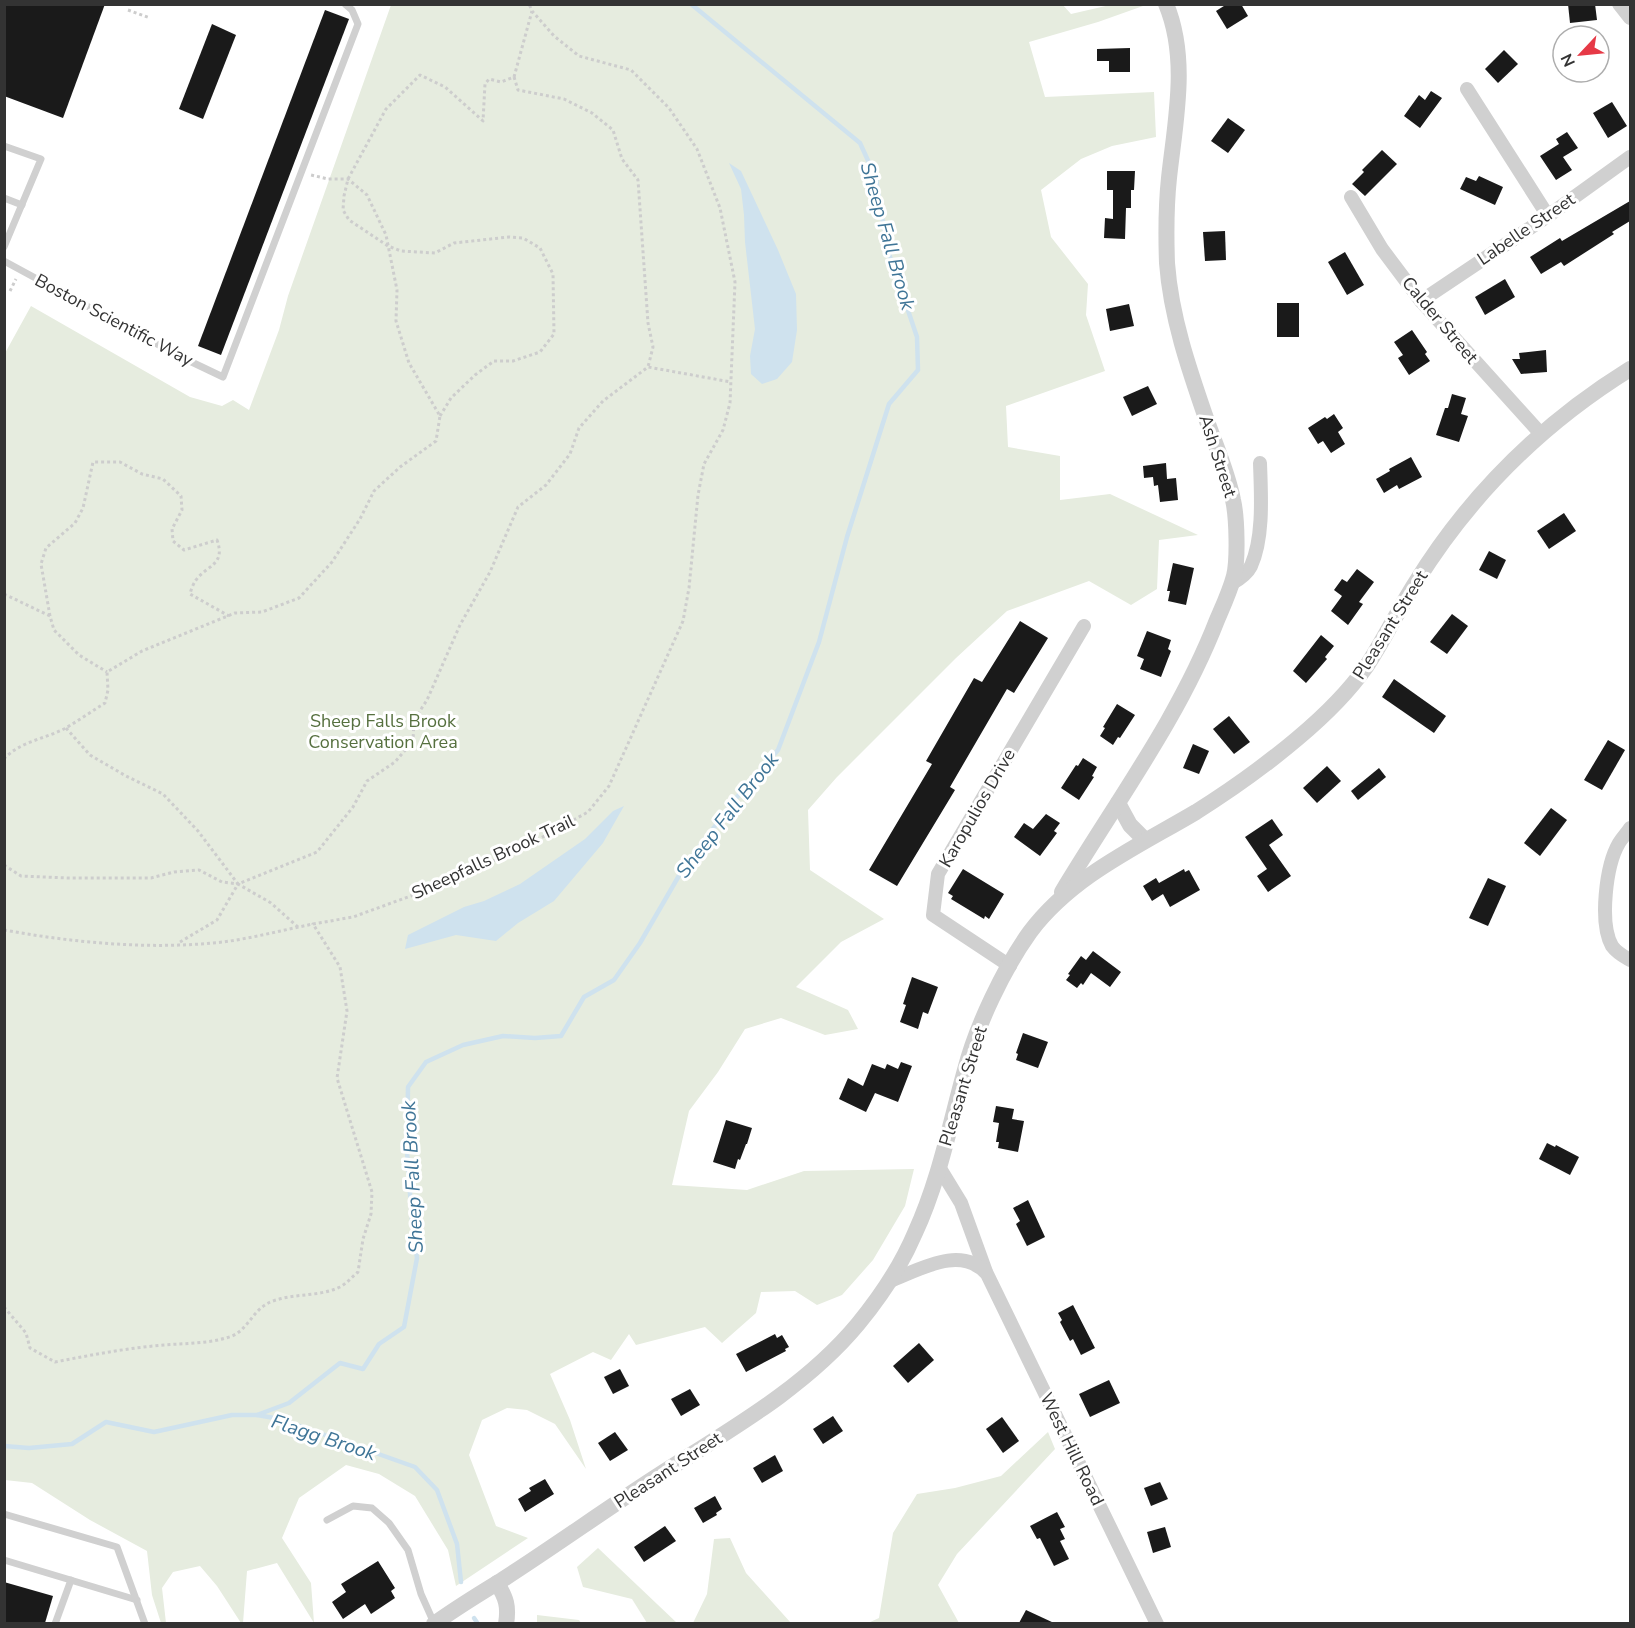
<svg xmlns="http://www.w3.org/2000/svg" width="1635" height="1628" viewBox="0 0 1635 1628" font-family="'Nunito Sans',sans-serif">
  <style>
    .green { fill: #e6ecdf }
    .water { fill: #cfe2ee }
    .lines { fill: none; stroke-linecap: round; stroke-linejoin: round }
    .stream { stroke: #cfe2ee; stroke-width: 4.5 }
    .building { fill: #1a1a1a }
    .path { stroke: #cdcdcd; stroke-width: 3; stroke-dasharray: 3 3; stroke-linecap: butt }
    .service { stroke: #d0d0d0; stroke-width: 7 }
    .minor { stroke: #d0d0d0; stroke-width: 14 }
    .tertiary { stroke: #d0d0d0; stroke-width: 16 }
    .labels { text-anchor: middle; stroke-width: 6; stroke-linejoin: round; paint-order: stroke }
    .street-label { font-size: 18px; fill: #333; stroke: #fff }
    .park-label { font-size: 18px; fill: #56703f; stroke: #fff }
    .water-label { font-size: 20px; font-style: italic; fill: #3f7597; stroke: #fff }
  </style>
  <rect width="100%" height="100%" fill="#fff"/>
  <!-- green -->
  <g class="green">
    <polygon points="1062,4 1071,14 1110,5 1142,5 1143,6 1098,22 1029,42 1045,97 1154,92 1156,137 1112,146 1081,159 1041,190 1051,237 1088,284 1086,315 1105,371 1006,406 1008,447 1060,456 1060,500 1110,494 1198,535 1159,540 1157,589 1131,605 1089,581 1007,611 956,658 837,777 808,810 810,870 884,919 841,942 796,987 848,1010 858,1029 825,1035 781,1018 745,1029 718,1072 689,1111 672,1185 747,1190 804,1171 914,1169 905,1206 873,1260 842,1295 817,1305 795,1291 761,1292 756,1313 722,1343 705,1327 636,1345 629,1334 611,1360 593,1352 550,1374 570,1420 586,1469 555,1424 527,1410 507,1408 482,1420 469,1455 496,1526 528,1538 456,1586 448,1550 415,1496 379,1474 346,1465 299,1498 282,1538 311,1583 314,1623 277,1563 247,1571 243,1623 241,1623 217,1586 200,1566 173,1572 162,1588 166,1623 161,1623 152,1595 147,1551 90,1520 32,1483 5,1480 4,355 31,306 190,397 222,406 233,400 249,410 279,330 288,296 391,5"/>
    <polygon points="1048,1432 1055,1449 957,1554 938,1585 959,1623 868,1623 879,1618 893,1533 917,1494 955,1488 1001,1476"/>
    <polygon points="730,1538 746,1573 791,1623 693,1623 707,1594 714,1539"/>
    <polygon points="598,1548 677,1623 647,1623 632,1599 583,1587 577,1567"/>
    <polygon points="537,1615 579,1620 581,1623 537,1623"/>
  </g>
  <!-- water -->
  <g class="water">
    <polygon points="729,163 741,171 778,250 796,294 797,330 792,362 777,379 762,384 751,374 750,356 755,329 745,242 744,215 741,189"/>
    <polygon points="624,806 603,843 554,901 518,923 496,941 456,935 405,949 408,935 464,907 484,901 520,884 585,839 613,811"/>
  </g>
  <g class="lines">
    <!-- stream -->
    <g class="stream">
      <polyline points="257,1415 289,1403 340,1363 363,1369 379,1344 404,1327 417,1258 412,1221 407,1152 408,1087 426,1062 463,1045 503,1036 535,1038 561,1036 584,997 614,980 640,943 684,867 737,797 778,750 819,642 847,537 889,404 918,370 917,337 887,248 876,178 860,143 691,4"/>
      <polyline points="4,1446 29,1448 72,1444 106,1422 154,1432 232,1415 257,1415 280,1419 415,1467 437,1490 457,1544 461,1582"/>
      <polyline points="474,1618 478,1624"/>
    </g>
  </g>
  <!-- building -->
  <g class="building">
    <polygon points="4,4 105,4 63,118 4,96"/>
    <polygon points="1227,4 1241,4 1248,16 1227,29 1216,11"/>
    <polygon points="1568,4 1595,4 1597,20 1570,23"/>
    <polygon points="325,10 349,19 221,355 198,346"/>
    <polygon points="212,24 236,35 203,119 179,109"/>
    <polygon points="1130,48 1130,72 1109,72 1109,61 1097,61 1097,49"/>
    <polygon points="1504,50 1518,64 1498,83 1485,69"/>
    <polygon points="1431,91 1442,98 1420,128 1404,116 1419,95 1425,100"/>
    <polygon points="1612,102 1627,126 1608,138 1593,113"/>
    <polygon points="1228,118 1245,130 1228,153 1211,141"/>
    <polygon points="1567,132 1578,148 1563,157 1572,170 1556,180 1540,156 1559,144 1556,139"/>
    <polygon points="1382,150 1397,164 1365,196 1352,184 1364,172 1362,170"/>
    <polygon points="1107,171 1135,171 1134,190 1131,190 1131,208 1126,208 1125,239 1104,238 1105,218 1113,219 1113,190 1107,190"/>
    <polygon points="1479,176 1503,187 1495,205 1460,189 1466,177 1476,181"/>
    <polygon points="1630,201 1630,221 1612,232 1614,234 1564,266 1561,262 1541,274 1530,257 1560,238 1562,241"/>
    <polygon points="1225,231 1226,260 1205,261 1203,232"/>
    <polygon points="1345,252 1364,285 1347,295 1328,262"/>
    <polygon points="1505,279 1515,297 1485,315 1475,297"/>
    <rect x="1277" y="303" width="22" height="34"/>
    <polygon points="1129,304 1134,326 1110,331 1106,309"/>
    <polygon points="1412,330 1427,352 1425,354 1430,361 1409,375 1398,358 1403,355 1394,342"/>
    <polygon points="1546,350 1547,372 1521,374 1512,359 1520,359 1519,353"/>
    <polygon points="1148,386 1157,404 1132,416 1123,397"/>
    <polygon points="1452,394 1466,398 1461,414 1468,416 1459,442 1436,435 1445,408 1448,408"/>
    <polygon points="1334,414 1343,428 1338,432 1345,444 1331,453 1323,441 1318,444 1308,428 1325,417 1327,419"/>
    <polygon points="1411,457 1422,477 1399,489 1397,485 1384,493 1376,479 1390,471 1389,469"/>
    <polygon points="1166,463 1167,479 1176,478 1178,500 1160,502 1158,485 1154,486 1153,477 1144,478 1143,466"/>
    <polygon points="1564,513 1576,531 1549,549 1537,531"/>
    <polygon points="1489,551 1506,560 1497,579 1479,570"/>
    <polygon points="1173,563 1194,568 1186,605 1168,601 1170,591 1167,591"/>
    <polygon points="1357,569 1374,582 1359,602 1363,604 1348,625 1331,611 1342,596 1334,590 1342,579 1347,582"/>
    <polygon points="1452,614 1468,626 1447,654 1430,642"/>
    <polygon points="1020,621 1048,638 1014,693 1007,689 950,787 955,790 897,886 869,870 932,764 926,761 974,678 982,682"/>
    <polygon points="1147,631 1171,640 1168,649 1171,651 1161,677 1140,669 1144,659 1137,656"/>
    <polygon points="1321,635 1334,646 1325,657 1327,659 1306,683 1293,671"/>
    <polygon points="1394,679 1446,716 1434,733 1382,697"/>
    <polygon points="1117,704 1135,715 1120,738 1118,737 1113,745 1100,736 1105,728 1103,727"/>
    <polygon points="1229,716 1250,742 1234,754 1213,729"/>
    <polygon points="1608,740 1625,750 1602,790 1584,780"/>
    <polygon points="1193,744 1209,751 1199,774 1183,768"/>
    <polygon points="1083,758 1097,767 1092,776 1094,777 1079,800 1061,788 1076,765 1078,766"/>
    <polygon points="1327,766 1341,781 1317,803 1303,788"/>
    <polygon points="1379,768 1386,777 1358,800 1351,791"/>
    <polygon points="1551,808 1567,820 1540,856 1524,843"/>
    <polygon points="1046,814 1060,823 1054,831 1057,833 1040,856 1014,837 1024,823 1033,829"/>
    <polygon points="1272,819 1283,835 1269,845 1291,876 1268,892 1257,876 1267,869 1245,837"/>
    <polygon points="963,869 1004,894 989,919 985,916 984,919 951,899 953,896 948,893"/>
    <polygon points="1184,869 1185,872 1189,870 1200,890 1170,907 1163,894 1152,901 1143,886 1156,878 1159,883"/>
    <polygon points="1488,878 1506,886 1488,926 1469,918"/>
    <polygon points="1093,951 1121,972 1110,987 1091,973 1083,985 1081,983 1077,988 1066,980 1070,975 1068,974 1081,956 1086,960"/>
    <polygon points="912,977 938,987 928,1014 923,1012 918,1029 900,1022 906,1005 903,1004"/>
    <polygon points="1023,1033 1048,1042 1038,1068 1016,1060 1018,1054 1016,1053"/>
    <polygon points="901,1062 912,1066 898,1102 875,1093 866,1112 839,1099 848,1078 863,1086 872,1064 885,1069 887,1064 898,1069"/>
    <polygon points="996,1106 1014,1109 1012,1119 1024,1121 1018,1152 998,1148 999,1142 996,1142 999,1123 993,1122"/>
    <polygon points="726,1120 752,1128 747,1144 746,1144 740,1160 738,1159 735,1169 713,1162"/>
    <polygon points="1547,1143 1555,1147 1556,1145 1579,1157 1570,1175 1539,1159"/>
    <polygon points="1028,1200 1045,1237 1027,1246 1016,1224 1020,1221 1013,1208"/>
    <polygon points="1073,1305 1095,1348 1081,1355 1073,1339 1070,1341 1060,1322 1062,1320 1058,1313"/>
    <polygon points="775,1334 777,1338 782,1335 789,1347 785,1349 786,1351 746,1372 736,1354"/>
    <polygon points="919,1343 934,1360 908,1383 893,1366"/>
    <polygon points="620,1369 629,1386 613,1394 604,1377"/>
    <polygon points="1109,1380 1120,1403 1090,1417 1079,1394"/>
    <polygon points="690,1389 700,1405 681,1416 671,1399"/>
    <polygon points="833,1416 843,1431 823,1444 813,1429"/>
    <polygon points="1002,1417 1019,1441 1003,1453 986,1429"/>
    <polygon points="615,1432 628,1450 610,1461 598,1443"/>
    <polygon points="775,1455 783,1471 762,1483 753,1468"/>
    <polygon points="545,1479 554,1494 525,1512 518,1499 531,1491 529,1488"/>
    <polygon points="1160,1482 1168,1499 1151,1506 1144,1488"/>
    <polygon points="715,1496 722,1509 716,1513 717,1515 703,1523 694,1508"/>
    <polygon points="1057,1512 1065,1527 1060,1529 1065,1539 1060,1541 1069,1559 1054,1566 1040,1538 1037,1539 1030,1526"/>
    <polygon points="665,1526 676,1541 644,1562 634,1547"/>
    <polygon points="1165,1527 1171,1547 1153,1553 1147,1532"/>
    <polygon points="378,1561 395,1588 391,1591 395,1598 371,1614 365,1604 343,1619 332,1602 346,1592 341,1584"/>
    <polygon points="4,1582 53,1596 45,1623 4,1623"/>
    <polygon points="1026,1610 1054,1623 1019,1623"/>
  </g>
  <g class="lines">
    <!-- path -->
    <g class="path">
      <polyline points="128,10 150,18"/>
      <polyline points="514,77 518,90 564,99 592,113 613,130 622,159 638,180 648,323 653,347 648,367"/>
      <polyline points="10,291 16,279"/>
      <polyline points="440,416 451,398 475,375 494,361 513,361 540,352 554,334 553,274 540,248 523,238 509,237 454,243 435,253 401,251 388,246 349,220 343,210 344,196 348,179 386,109 420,75 445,87 483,121 485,84 489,79 501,82 514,77 532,11"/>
      <polyline points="4,594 50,616 54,630 79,655 107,672"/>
      <path d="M50 616 41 564 46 548 75 523 83 508 93 462H120L142 474 163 479 181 496 182 510 172 529 173 541 184 550 217 540C226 565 207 565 196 580 193 584 191 590 190 594L229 616"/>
      <polyline points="66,728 90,755 126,776 163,794 198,831 238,884"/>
      <path d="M4 759C19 742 44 739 64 729 78 721 92 711 105 703L108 690 107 672 142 651 235 613 262 612 299 598 332 562 360 519 374 491 400 467 436 441 440 416 409 363 396 321 397 290 386 235 367 195 348 179H328L311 175"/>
      <polyline points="4,865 21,876 69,878 151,878 174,872 199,870 222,882 238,884"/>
      <polyline points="298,927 271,903 238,884 317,852 353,807 367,781 395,762 413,741 414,720 427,700 460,625 490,572 518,507 546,485 570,454 579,428 603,401 648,367 731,382"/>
      <path d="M4 930C76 943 150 950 223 942 253 938 283 930 313 924"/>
      <polyline points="180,942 217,920 238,884"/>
      <path d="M4 1307 26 1333 30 1348 55 1362C91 1355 127 1348 164 1345 187 1343 210 1344 232 1336 249 1329 253 1308 273 1301 295 1293 319 1297 340 1287 347 1283 352 1277 358 1272L363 1239 371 1214 372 1192 337 1078 347 1011 340 967 313 924 353 917 438 886 530 844 588 812 609 786 683 621 689 588 698 495 704 464 723 430 730 403 735 282 720 208 697 149 669 108 631 70 579 56 554 36 532 11 529 4"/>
    </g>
    <!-- service -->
    <g class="service">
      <polyline points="4,146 41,159 4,247"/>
      <polyline points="4,198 22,205"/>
      <polyline points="4,261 179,356 223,377 358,24 352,10 345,4"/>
      <polyline points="4,1514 117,1547 145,1624"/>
      <polyline points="327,1520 353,1506 372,1508 389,1523 408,1550 421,1594 434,1623"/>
      <polyline points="4,1560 137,1600"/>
      <polyline points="55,1624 71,1580"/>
    </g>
    <!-- minor -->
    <g class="minor">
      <polyline points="1619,4 1630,18"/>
      <polyline points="1467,89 1548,216"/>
      <polyline points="1351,197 1382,249 1421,301 1541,434"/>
      <polyline points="1421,301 1548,216 1630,157"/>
      <path d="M1231 584C1238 580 1247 574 1251 566 1264 537 1261 494 1260 463"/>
      <path d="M1630 828C1627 833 1622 838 1619 843 1606 865 1599 923 1612 946 1617 953 1623 956 1630 960"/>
      <polyline points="1010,966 933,915 938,874 1084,626"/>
      <polyline points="939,1167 961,1203 986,1272"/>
      <path d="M890 1281C919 1270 961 1244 987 1274L1157 1624"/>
    </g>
    <!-- tertiary -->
    <g class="tertiary">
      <polyline points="1118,803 1130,825 1145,840"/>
      <path d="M1062 892C1116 802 1179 718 1217 620 1223 606 1230 591 1234 576 1238 560 1237 517 1233 500 1228 474 1217 449 1208 424 1190 372 1171 318 1167 263 1166 235 1166 206 1169 178 1175 122 1189 59 1166 4"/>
      <path d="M497 1583C506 1598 509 1606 506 1624"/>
      <path d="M434 1624C456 1608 479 1594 502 1580 555 1546 606 1509 659 1475 728 1431 805 1388 858 1324 881 1296 901 1266 915 1233 939 1181 950 1124 965 1070 976 1027 1004 968 1030 932 1072 876 1137 847 1196 812 1231 790 1266 765 1298 738 1323 717 1347 694 1366 667 1384 640 1398 610 1416 582 1470 495 1543 423 1630 369"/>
    </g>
  </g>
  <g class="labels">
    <!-- street labels -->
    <g class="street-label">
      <text transform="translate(1526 229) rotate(-34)" y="6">Labelle Street</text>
      <text transform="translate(114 320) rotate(28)" y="6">Boston Scientific Way</text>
      <text transform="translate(1440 320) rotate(50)" y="6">Calder Street</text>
      <text transform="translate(1218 456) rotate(72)" y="6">Ash Street</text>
      <text transform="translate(1390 625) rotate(-58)" y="6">Pleasant Street</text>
      <text transform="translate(977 808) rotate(-60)" y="6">Karopulios Drive</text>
      <text transform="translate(493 857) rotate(-25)" y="6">Sheepfalls Brook Trail</text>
      <text transform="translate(963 1086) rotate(-73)" y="6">Pleasant Street</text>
      <text transform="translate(1072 1449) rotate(64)" y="6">West Hill Road</text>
      <text transform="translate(668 1470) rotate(-33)" y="6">Pleasant Street</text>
    </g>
    <!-- park labels -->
    <g class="park-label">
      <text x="383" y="727">Sheep Falls Brook<tspan x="383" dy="21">Conservation Area</tspan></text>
    </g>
    <!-- water labels -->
    <g class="water-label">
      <text transform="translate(888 236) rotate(74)" y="7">Sheep Fall Brook</text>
      <text transform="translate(727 815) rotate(-52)" y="7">Sheep Fall Brook</text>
      <text transform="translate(412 1177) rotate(-93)" y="7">Sheep Fall Brook</text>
      <text transform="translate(324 1437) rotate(18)" y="7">Flagg Brook</text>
    </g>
  </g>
  <!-- border -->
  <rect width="1635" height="1628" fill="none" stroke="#333333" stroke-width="12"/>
  <!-- north arrow -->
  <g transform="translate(1581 54) rotate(244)"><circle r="28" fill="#ffffff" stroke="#adadad" stroke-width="1.5"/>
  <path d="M0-4.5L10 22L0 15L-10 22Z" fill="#e63946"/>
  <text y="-9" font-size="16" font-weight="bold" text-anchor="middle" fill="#333333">N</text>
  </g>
</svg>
